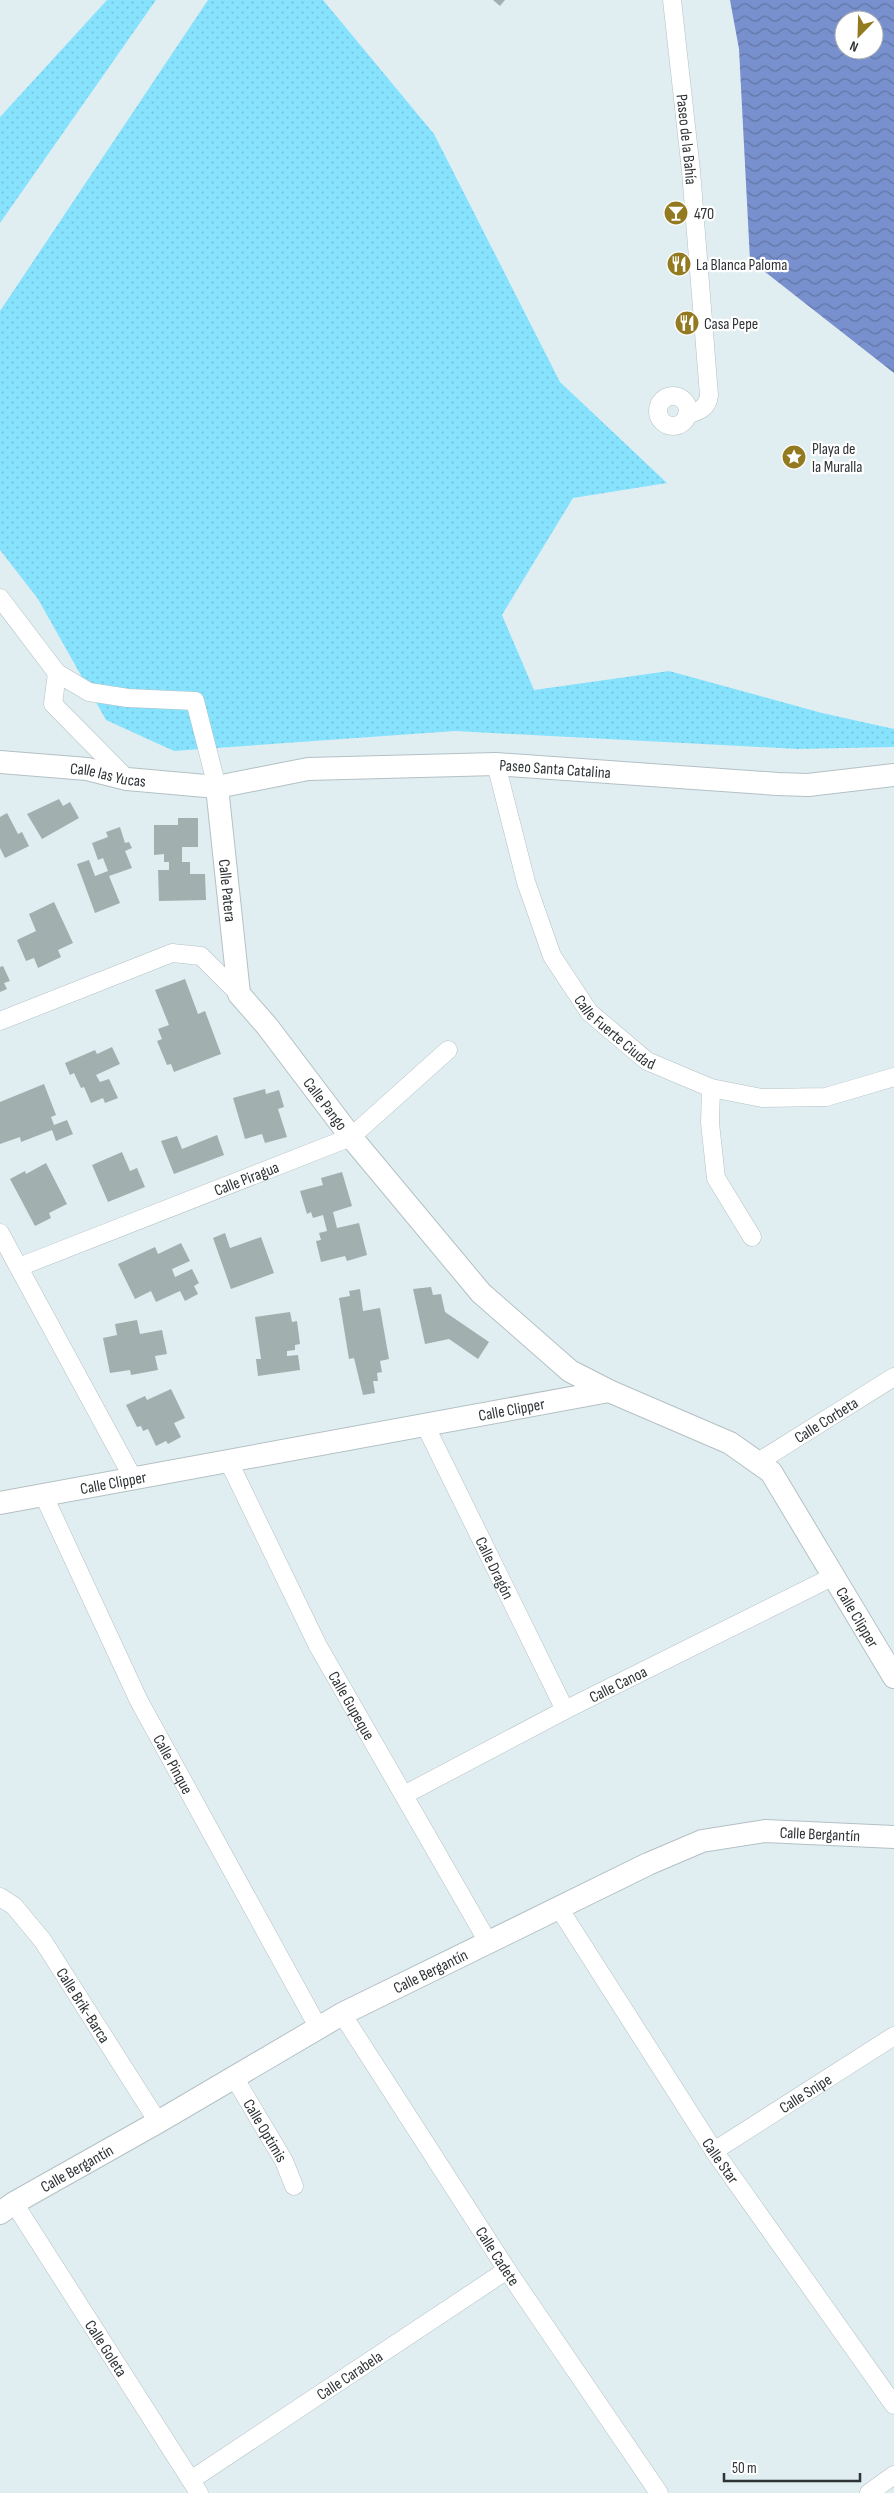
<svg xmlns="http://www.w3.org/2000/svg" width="894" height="2493" viewBox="0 0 894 2493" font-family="'Sofia Sans Condensed',sans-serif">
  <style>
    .grass { fill: url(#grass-dots) }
    .water { fill: url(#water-waves); fill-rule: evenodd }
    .building { fill: #a1afae }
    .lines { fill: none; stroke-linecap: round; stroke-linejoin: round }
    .minor-casing { stroke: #b3c0c4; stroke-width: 19 }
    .tertiary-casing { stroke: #b3c0c4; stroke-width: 24 }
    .minor { stroke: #fff; stroke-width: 18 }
    .tertiary { stroke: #fff; stroke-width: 22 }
    .labels { text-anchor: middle; stroke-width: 4.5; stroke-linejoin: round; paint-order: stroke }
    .street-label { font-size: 16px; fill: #2e3335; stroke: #fff }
    .poi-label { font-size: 16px; fill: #2e3335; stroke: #fff; text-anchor: start }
  </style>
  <defs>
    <pattern id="grass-dots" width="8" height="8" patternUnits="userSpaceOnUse" patternTransform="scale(1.25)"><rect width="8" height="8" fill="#87e3fd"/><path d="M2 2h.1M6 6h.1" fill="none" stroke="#75c3d9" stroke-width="1.8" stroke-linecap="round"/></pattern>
    <pattern id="water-waves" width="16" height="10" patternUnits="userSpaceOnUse" patternTransform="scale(1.25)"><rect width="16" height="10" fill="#7890cd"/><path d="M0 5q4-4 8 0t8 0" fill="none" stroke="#6376a7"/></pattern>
  </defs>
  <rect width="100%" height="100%" fill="#e0eef2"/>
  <!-- grass -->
  <g class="grass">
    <polygon points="107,0 156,0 0,223 0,117"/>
    <polygon points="208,0 323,0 434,134 560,382 667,483 573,498 502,615 534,690 669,671 822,713 894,729 894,747 798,749 455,731 174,751 106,720 38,599 0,550 0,311"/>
  </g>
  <!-- water -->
  <path class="water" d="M730 0H894V373L750 260 739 49ZM844 20H874V50H844Z"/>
  <!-- building -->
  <g class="building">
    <polygon points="493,0 505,0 500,6"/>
    <polygon points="59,799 63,806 70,802 79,818 42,839 27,814"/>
    <polygon points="7,813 18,834 22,832 29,846 5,858 0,848 0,817"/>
    <polygon points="178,818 198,818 198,847 182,847 182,862 190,862 190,874 205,874 206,900 159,901 158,870 169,870 169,862 164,862 164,854 154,855 154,825 178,825"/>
    <polygon points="120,827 125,843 129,842 132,848 125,851 132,868 109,876 120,903 95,913 77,864 89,860 95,876 108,871 103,858 98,860 92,843 108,837 106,832"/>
    <polygon points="54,902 73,943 58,950 61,957 38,968 34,958 26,961 17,940 36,931 29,914"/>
    <polygon points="3,966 10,981 4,983 7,989 0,992 0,967"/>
    <polygon points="185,979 198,1014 205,1011 221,1054 174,1072 171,1064 167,1065 157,1041 162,1039 158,1029 169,1025 155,990"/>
    <polygon points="112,1047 120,1064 96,1075 100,1082 109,1079 118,1098 105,1103 103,1098 91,1103 84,1087 81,1088 74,1073 70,1075 65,1063 95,1050 97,1054"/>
    <polygon points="44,1084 56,1115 51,1117 54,1125 67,1120 73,1134 56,1141 52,1130 21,1142 20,1137 0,1144 0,1102"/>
    <polygon points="265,1089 266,1094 279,1090 284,1107 278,1109 287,1137 265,1143 262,1134 245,1139 233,1098"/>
    <polygon points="217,1135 224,1155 174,1174 161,1141 177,1136 182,1149"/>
    <polygon points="122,1152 130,1171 137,1168 145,1187 108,1202 92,1165"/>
    <polygon points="46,1163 67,1204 49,1213 51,1218 35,1226 10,1179 25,1171 26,1174"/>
    <polygon points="342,1172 352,1206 333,1212 337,1228 359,1223 367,1255 347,1261 345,1256 321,1262 316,1241 321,1240 319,1233 327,1231 323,1215 313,1218 311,1212 307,1214 300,1191 323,1185 321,1178"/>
    <polygon points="225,1233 230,1248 261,1237 274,1273 231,1289 213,1238"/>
    <polygon points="181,1243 190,1261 172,1269 175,1277 192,1269 199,1283 194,1286 198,1294 185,1301 180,1291 156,1302 151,1291 135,1299 118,1264 155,1247 158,1254"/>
    <polygon points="431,1287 433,1295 441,1294 445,1312 489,1342 478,1359 449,1339 425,1344 413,1289"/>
    <polygon points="360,1289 363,1311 380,1308 389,1359 380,1361 382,1372 377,1373 378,1381 373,1381 375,1393 363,1395 354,1358 349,1359 339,1298 350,1296 349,1291"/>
    <polygon points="290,1312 292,1322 297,1321 300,1344 295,1345 295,1350 287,1351 287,1356 298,1355 300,1370 258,1376 256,1359 261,1359 255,1317"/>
    <polygon points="137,1320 140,1334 162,1330 167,1354 155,1356 158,1370 131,1375 130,1370 110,1373 103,1338 117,1335 115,1324"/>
    <polygon points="171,1389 185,1418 174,1423 181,1437 168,1444 166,1441 156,1446 148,1429 143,1431 141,1426 137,1427 126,1405 145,1396 147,1400"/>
  </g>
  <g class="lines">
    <defs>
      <g id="minor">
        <path id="s1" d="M672 0 691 171 709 395C708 408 699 411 687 415"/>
        <circle cx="673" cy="411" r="15"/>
        <polyline points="0,598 57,673 89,692 128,698 195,701 217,787"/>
        <polyline points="57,673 53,704 127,779"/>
        <path id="s2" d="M496 764 526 882 552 956 589 1012 647 1061 711 1088 762 1098 826 1097 894 1077"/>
        <polyline points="0,1021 172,953 201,956 239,994"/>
        <polyline points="711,1088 710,1123 716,1178 752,1237"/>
        <polyline points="0,1233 133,1478"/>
        <path id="s3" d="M19 1267 351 1137 448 1050"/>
        <path id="s4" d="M425 1425 565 1710"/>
        <path id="s5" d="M228 1460 318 1646 488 1942"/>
        <path id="s6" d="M758 1462 894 1377"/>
        <path id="s7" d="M43 1494 139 1701 318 2027"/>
        <path id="s8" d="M404 1795 565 1710 834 1576"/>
        <path id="s9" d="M0 1897 14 1906 43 1941 158 2122"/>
        <path id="s10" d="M559 1908 714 2151 894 2405"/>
        <path id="s11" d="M342 2014 507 2270 659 2493"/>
        <path id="s12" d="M234 2077 284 2161 294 2186"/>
        <path id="s13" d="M714 2151 894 2036"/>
        <path id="s14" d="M14 2203 199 2493"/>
        <path id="s15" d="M191 2480 507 2270"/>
        <polyline points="869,2493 894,2475"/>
      </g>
      <g id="tertiary">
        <path id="s16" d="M0 762 87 769 127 779 217 787 308 769 496 764 778 784 808 785 894 775"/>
        <path id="s17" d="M217 787 239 994 267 1026 351 1137 481 1293 570 1371 609 1391 730 1443 771 1472 894 1677"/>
        <path id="s18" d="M0 1503 609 1391"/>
        <path id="s19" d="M0 2213 14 2203 158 2122 342 2014 648 1864 702 1841 765 1831 894 1837"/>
      </g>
    </defs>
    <!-- minor casing -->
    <use href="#minor" class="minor-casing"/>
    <!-- tertiary casing -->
    <use href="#tertiary" class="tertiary-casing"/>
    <!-- minor -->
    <use href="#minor" class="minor"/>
    <!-- tertiary -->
    <use href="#tertiary" class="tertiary"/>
  </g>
  <!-- icons -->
  <defs>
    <symbol id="bar-disc" viewBox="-11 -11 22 22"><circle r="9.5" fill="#937a21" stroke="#fff"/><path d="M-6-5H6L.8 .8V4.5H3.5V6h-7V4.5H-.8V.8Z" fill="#fff"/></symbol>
    <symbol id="restaurant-disc" viewBox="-11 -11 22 22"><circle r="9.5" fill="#937a21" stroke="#fff"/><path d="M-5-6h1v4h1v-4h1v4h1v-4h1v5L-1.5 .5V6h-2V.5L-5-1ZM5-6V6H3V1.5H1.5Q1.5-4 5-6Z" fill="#fff"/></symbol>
    <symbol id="sight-disc" viewBox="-11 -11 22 22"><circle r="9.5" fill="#937a21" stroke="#fff"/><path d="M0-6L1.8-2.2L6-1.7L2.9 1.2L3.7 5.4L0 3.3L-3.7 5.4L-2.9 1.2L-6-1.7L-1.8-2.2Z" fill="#fff"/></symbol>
  </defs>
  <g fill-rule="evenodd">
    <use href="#bar-disc" x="662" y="199" width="28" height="28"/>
    <use href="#restaurant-disc" x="665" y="250" width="28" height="28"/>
    <use href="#restaurant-disc" x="673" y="309" width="28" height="28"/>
    <use href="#sight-disc" x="780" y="443" width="28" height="28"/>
  </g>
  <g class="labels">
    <!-- street labels -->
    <g class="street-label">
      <text dy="6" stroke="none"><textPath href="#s1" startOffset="140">Paseo de la Bahía</textPath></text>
      <text dy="6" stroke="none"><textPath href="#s16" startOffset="559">Paseo Santa Catalina</textPath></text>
      <text dy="6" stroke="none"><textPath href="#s16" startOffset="109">Calle las Yucas</textPath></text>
      <text dy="6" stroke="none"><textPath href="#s17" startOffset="104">Calle Patera</textPath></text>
      <text dy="6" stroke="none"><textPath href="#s2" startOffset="300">Calle Fuerte Ciudad</textPath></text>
      <text dy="6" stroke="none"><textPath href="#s17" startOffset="348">Calle Pango</textPath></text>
      <text dy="6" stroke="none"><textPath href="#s3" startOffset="244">Calle Piragua</textPath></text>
      <text dy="6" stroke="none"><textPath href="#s18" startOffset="520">Calle Clipper</textPath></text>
      <text dy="6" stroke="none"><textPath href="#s6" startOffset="80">Calle Corbeta</textPath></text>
      <text dy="6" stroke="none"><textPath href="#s18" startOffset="115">Calle Clipper</textPath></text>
      <text dy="6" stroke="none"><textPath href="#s4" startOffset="159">Calle Dragón</textPath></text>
      <text dy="6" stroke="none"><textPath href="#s17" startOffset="1106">Calle Clipper</textPath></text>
      <text dy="6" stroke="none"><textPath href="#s8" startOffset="241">Calle Canoa</textPath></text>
      <text dy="6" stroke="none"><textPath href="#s5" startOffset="275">Calle Gupeque</textPath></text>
      <text dy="6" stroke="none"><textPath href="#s7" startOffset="300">Calle Pinque</textPath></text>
      <text dy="6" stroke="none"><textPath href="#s19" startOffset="914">Calle Bergantín</textPath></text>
      <text dy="6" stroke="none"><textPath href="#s19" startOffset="494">Calle Bergantín</textPath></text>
      <text dy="6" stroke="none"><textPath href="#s9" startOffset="138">Calle Brik-Barca</textPath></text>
      <text dy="6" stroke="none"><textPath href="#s13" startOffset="108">Calle Snipe</textPath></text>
      <text dy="6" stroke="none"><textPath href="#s12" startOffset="62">Calle Optimis</textPath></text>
      <text dy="6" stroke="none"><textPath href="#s10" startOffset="300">Calle Star</textPath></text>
      <text dy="6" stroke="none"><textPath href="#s19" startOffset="89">Calle Bergantín</textPath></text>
      <text dy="6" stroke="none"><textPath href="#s11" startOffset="288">Calle Cadete</textPath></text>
      <text dy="6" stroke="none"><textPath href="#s14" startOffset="172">Calle Goleta</textPath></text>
      <text dy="6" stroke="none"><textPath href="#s15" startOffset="190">Calle Carabela</textPath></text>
    </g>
    <!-- poi labels -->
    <g class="poi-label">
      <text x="694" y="219">470</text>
      <text x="696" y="270">La Blanca Paloma</text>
      <text x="704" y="329">Casa Pepe</text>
      <text x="812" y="454">Playa de<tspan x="812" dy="18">la Muralla</tspan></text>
    </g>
  </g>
  <!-- north arrow -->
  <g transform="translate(859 35) rotate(203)"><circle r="24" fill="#ffffff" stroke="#abadae"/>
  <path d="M0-4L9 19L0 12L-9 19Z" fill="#937a21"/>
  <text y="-8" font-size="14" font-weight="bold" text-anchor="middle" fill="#2e3335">N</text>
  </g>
  <!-- scale -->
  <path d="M724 2473v8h136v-8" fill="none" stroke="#2e3335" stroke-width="2.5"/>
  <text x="732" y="2473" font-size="15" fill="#2e3335" stroke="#ffffff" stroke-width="4" paint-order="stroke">50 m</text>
</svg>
